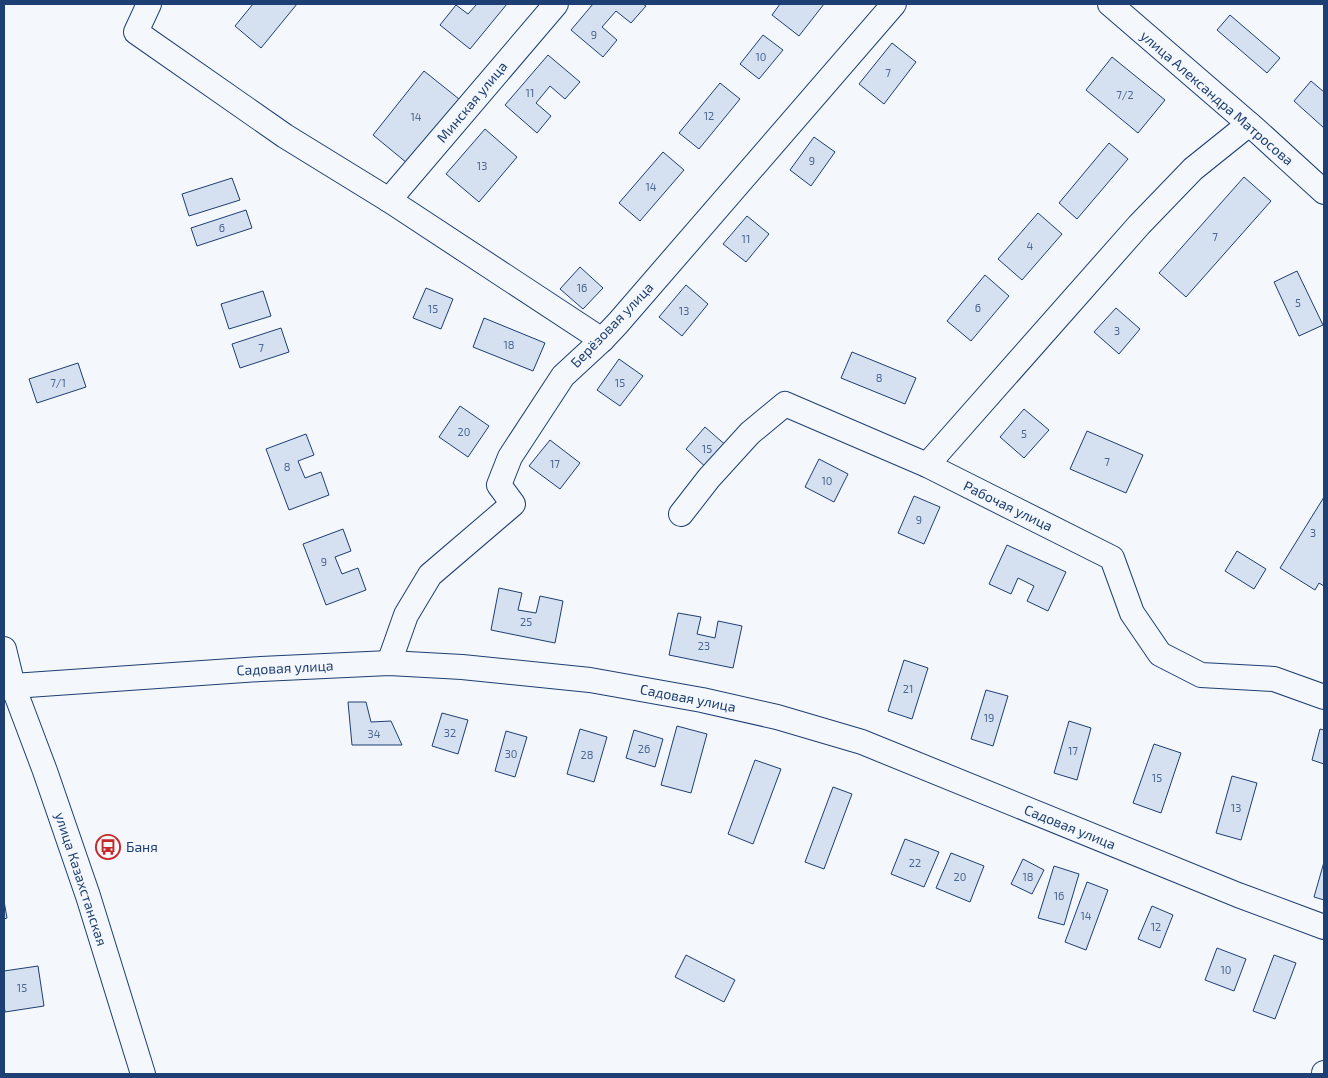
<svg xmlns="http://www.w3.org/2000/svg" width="1328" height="1078" viewBox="0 0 1328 1078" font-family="'Exo 2',sans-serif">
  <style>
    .building { fill: #d5e0f0; stroke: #1d3f73 }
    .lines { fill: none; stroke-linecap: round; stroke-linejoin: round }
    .minor-casing { stroke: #1d3f73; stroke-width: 26 }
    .minor { stroke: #f4f7fb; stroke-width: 24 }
    .labels { text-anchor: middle; stroke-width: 4; stroke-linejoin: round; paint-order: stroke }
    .number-label { font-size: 11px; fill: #4b6792 }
    .street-label { font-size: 14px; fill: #1d3f73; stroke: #f4f7fb }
    .poi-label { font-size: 14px; fill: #1d3f73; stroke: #f4f7fb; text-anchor: start }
  </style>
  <rect width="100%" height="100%" fill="#f4f7fb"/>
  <!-- building -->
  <g class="building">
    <polygon points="253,4 297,4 261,48 235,26"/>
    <polygon points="477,4 507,4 470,49 440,25 456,5 468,14"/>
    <polygon points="593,4 643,4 646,6 631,23 616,11 602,27 617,40 603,57 571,30"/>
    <polygon points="780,4 824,4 799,36 772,15"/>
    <polygon points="1230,15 1280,58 1267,73 1217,30"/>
    <polygon points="763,35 783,50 759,79 740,64"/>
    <polygon points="892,43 916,62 884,104 859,84"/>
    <polygon points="548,55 580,82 565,99 550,86 536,103 551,116 537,133 505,105"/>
    <polygon points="1112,57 1165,100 1138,133 1086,90"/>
    <polygon points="424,71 459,99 407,163 373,135"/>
    <polygon points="1311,81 1324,92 1324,128 1294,101"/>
    <polygon points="720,83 740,99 699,149 679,133"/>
    <polygon points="485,129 517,157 479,202 446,174"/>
    <polygon points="814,137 835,152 811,186 790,170"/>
    <polygon points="1109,143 1128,159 1077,219 1059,203"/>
    <polygon points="663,152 684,170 640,221 619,203"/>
    <polygon points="1244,177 1271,201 1186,297 1159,273"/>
    <polygon points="232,178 240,200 189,216 182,194"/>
    <polygon points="246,210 252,228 197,246 191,228"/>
    <polygon points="1038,213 1062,234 1022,280 998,259"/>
    <polygon points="747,216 769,234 746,262 723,244"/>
    <polygon points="580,267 603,288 583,309 560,289"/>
    <polygon points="1297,271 1323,325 1299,336 1274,282"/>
    <polygon points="985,275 1009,296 971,341 947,321"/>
    <polygon points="686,285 708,304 682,336 659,317"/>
    <polygon points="426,288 453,299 441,329 413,318"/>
    <polygon points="263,291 271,316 229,329 221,304"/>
    <polygon points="1116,308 1140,329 1119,354 1094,332"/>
    <polygon points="484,318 545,343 533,371 473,347"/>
    <polygon points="281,328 289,352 240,368 232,344"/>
    <polygon points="852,352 916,378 905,404 841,378"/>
    <polygon points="619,359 643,376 620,406 597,390"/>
    <polygon points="78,363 86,387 37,403 29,379"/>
    <polygon points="460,406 489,426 468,457 439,437"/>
    <polygon points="1024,409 1049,430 1024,458 1000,437"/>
    <polygon points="705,427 729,448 709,470 686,449"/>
    <polygon points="1087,431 1143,455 1126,493 1070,469"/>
    <polygon points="306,434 314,455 298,461 305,478 321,472 329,495 289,510 266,449"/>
    <polygon points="550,440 580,463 560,489 529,466"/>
    <polygon points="819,459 848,474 834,502 805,487"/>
    <polygon points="914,496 940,507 924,544 898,533"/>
    <polygon points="1324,497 1324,586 1319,583 1315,590 1280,568"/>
    <polygon points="343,529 351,551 335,557 342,574 358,568 366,590 326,605 303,544"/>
    <polygon points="1007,545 1066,572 1048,611 1027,601 1034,586 1018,578 1011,594 989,584"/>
    <polygon points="1237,551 1266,569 1254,589 1225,571"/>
    <polygon points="499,588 522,593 518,610 536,613 540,596 563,601 555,643 491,630"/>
    <polygon points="678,613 701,617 697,634 715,638 718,621 742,626 733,668 669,655"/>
    <polygon points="904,660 928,668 912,719 888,711"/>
    <polygon points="986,690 1008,696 993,746 971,739"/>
    <polygon points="348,702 366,702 371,722 391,721 402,745 352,745"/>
    <polygon points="442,713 468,720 458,754 432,746"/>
    <polygon points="1069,721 1091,728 1077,780 1054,773"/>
    <polygon points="677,726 707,734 691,793 661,785"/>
    <polygon points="580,729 607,737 594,782 567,774"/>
    <polygon points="1320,729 1324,730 1324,764 1312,760"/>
    <polygon points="634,730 663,739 655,767 626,758"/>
    <polygon points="506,731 527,737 515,777 495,771"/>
    <polygon points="1154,744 1181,753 1161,813 1133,803"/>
    <polygon points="755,760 781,769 753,844 728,834"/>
    <polygon points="1232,776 1257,783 1241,840 1216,833"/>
    <polygon points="833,787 852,794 824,869 805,862"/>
    <polygon points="905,839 939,852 924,887 891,874"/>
    <polygon points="951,853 984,866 970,902 936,888"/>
    <polygon points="1023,859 1044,870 1032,894 1011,884"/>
    <polygon points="1324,862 1324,900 1314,897"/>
    <polygon points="1054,866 1079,874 1064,925 1038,918"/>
    <polygon points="1087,882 1108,890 1086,950 1065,942"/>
    <polygon points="4,901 7,918 4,919"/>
    <polygon points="1152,906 1173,915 1160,948 1138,939"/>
    <polygon points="1217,948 1246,959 1234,991 1205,980"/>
    <polygon points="686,955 735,980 724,1002 675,977"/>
    <polygon points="1274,955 1296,963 1275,1019 1253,1011"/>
    <polygon points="38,966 44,1006 5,1012 4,1004 4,971"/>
  </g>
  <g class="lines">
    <defs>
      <g id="minor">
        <polyline points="149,4 136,32 285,136 389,200 602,340"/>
        <polyline points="1110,4 1255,129 1324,192"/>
        <polyline points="389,200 556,4"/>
        <polyline points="927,465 1139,225 1193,169 1249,124"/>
        <polyline points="681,514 709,478 750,433 785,404 927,465 1112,558 1132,613 1160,654 1201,675 1274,679 1324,697"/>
        <polyline points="4,649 13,686 45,771 88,896 143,1074"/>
        <polyline points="389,663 406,615 430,575 513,504 499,485 510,457 563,376 602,340 618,323 894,4"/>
        <polyline points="4,688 13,686 261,669 389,663 462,667 590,680 702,700 777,717 862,742 1238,895 1324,927"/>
        <polyline points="1324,1074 1324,1073"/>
      </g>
    </defs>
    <!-- minor casing -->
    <use href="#minor" class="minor-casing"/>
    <!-- minor -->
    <use href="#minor" class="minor"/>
  </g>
  <!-- icons -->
  <defs>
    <symbol id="bus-ring" viewBox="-11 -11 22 22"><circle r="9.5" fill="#f4f7fb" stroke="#c62828" stroke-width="1.5"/><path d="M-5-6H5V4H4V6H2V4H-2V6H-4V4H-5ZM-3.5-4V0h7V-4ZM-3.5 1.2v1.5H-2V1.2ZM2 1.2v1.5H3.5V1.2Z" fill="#c62828"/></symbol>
  </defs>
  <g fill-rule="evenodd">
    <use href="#bus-ring" x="94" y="833" width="28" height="28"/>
  </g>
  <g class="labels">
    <!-- number labels -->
    <g class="number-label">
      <text x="594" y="39">9</text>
      <text x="761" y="61">10</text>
      <text x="888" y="77">7</text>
      <text x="530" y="97">11</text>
      <text x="1125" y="99">7/2</text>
      <text x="709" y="120">12</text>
      <text x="416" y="121">14</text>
      <text x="812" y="165">9</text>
      <text x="482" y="170">13</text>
      <text x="651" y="191">14</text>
      <text x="222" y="232">6</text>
      <text x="1215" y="241">7</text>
      <text x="746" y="243">11</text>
      <text x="1030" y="250">4</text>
      <text x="582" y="292">16</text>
      <text x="1298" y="307">5</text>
      <text x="978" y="312">6</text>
      <text x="433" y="313">15</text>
      <text x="684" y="315">13</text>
      <text x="1117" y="335">3</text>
      <text x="509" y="349">18</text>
      <text x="261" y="352">7</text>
      <text x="879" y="382">8</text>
      <text x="58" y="387">7/1</text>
      <text x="620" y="387">15</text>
      <text x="464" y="436">20</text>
      <text x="1024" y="438">5</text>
      <text x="707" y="453">15</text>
      <text x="1107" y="466">7</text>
      <text x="555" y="468">17</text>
      <text x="287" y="471">8</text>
      <text x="827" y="485">10</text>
      <text x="919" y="524">9</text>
      <text x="1313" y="537">3</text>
      <text x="324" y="566">9</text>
      <text x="526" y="626">25</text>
      <text x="704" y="650">23</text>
      <text x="908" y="693">21</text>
      <text x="989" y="722">19</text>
      <text x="450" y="737">32</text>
      <text x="374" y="738">34</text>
      <text x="644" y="753">26</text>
      <text x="1073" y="755">17</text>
      <text x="511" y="758">30</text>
      <text x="587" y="759">28</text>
      <text x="1157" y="782">15</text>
      <text x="1236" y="812">13</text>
      <text x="915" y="867">22</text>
      <text x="960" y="881">20</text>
      <text x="1028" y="881">18</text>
      <text x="1059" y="900">16</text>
      <text x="1086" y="920">14</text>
      <text x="1156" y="931">12</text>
      <text x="1226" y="974">10</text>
      <text x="22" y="992">15</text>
    </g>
    <!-- street labels -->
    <g class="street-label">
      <text transform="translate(1217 98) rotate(41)" y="5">улица Александра Матросова</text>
      <text transform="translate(472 102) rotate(-50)" y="5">Минская улица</text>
      <text transform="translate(612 325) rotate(-46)" y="5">Берёзовая улица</text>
      <text transform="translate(1008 506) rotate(26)" y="5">Рабочая улица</text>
      <text transform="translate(285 668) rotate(-3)" y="5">Садовая улица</text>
      <text transform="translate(688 698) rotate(11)" y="5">Садовая улица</text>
      <text transform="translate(1070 827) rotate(22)" y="5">Садовая улица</text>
      <text transform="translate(81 879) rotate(72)" y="5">улица Казахстанская</text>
    </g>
    <!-- poi labels -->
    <g class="poi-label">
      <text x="126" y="852">Баня</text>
    </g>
  </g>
  <!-- border -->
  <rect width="1328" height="1078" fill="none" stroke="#1d3f73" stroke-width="10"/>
</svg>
